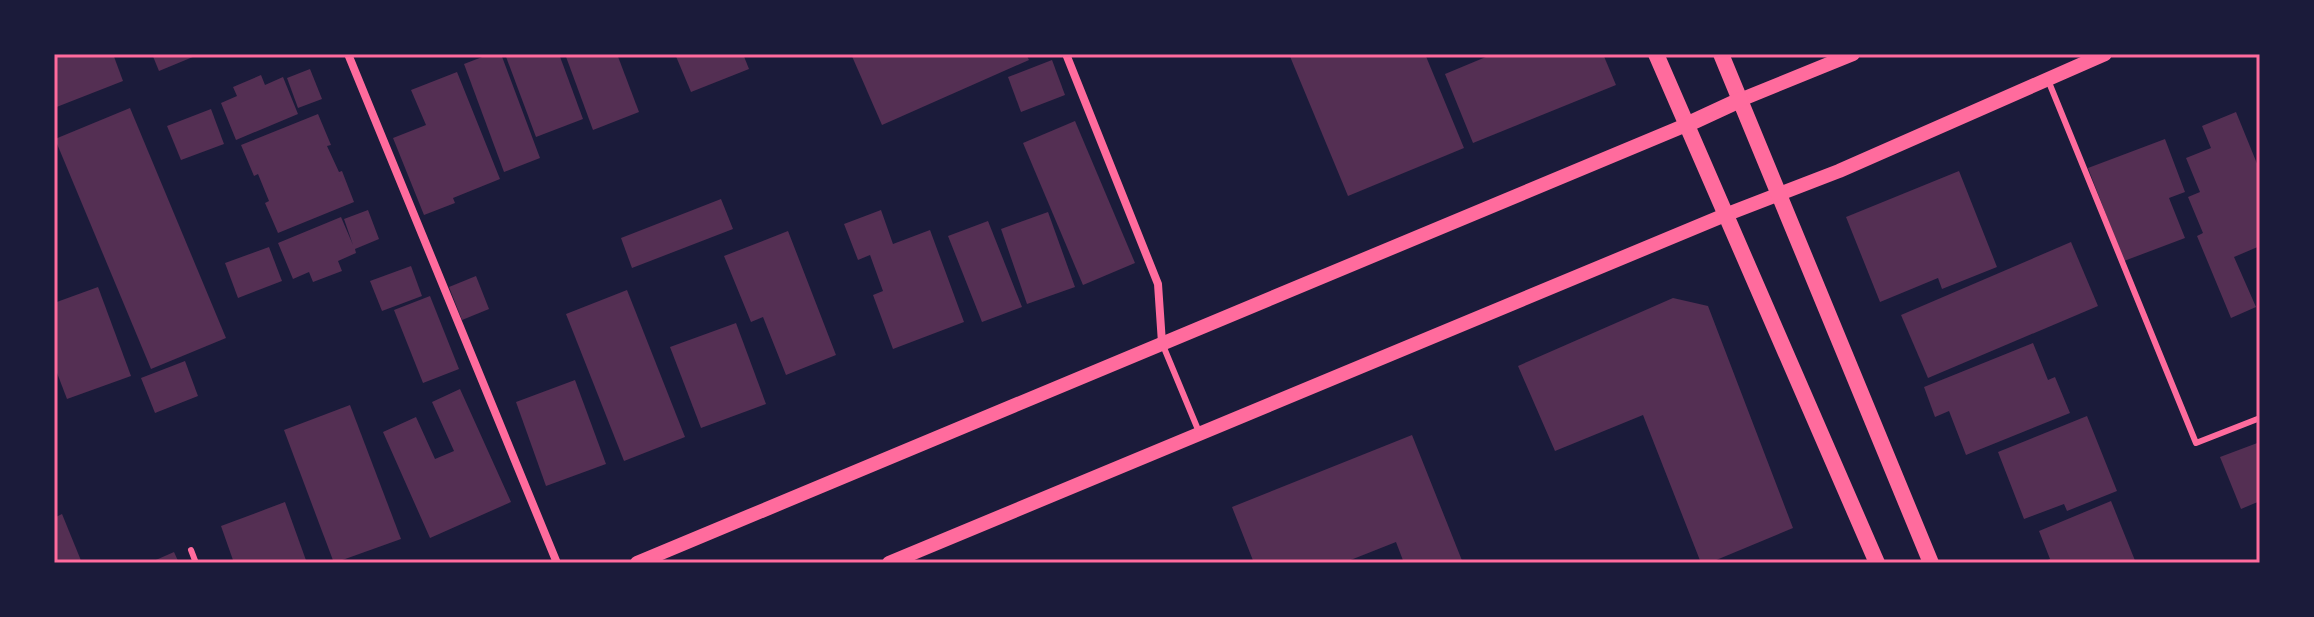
<svg xmlns="http://www.w3.org/2000/svg" width="2314" height="617" viewBox="0 0 2314 617" font-family="'Fira Sans Condensed',sans-serif">
  <style>
    .building { fill: #542f53 }
    .lines { fill: none; stroke-linecap: round; stroke-linejoin: round }
    .service { stroke: #ff6b9d; stroke-width: 6 }
    .minor { stroke: #ff6b9d; stroke-width: 8 }
    .tertiary { stroke: #ff6b9d; stroke-width: 14 }
    .secondary { stroke: #ff6b9d; stroke-width: 16 }
    .neatline { fill: none; stroke: #ff6b9d; stroke-width: 3 }
  </style>
  <rect width="100%" height="100%" fill="#1b1b3a"/>
  <!-- building -->
  <g class="building">
    <polygon points="54,54 113,54 123,81 54,108"/>
    <polygon points="152,54 200,54 159,71"/>
    <polygon points="490,54 501,54 540,158 504,172 464,64"/>
    <polygon points="505,54 559,54 583,119 536,137"/>
    <polygon points="565,54 617,54 639,112 593,130"/>
    <polygon points="675,54 743,54 749,69 691,92"/>
    <polygon points="851,54 1026,54 1029,60 882,125"/>
    <polygon points="1289,54 1425,54 1464,148 1348,196"/>
    <polygon points="1493,54 1603,54 1616,85 1473,143 1445,74"/>
    <polygon points="1052,60 1065,95 1021,112 1008,77"/>
    <polygon points="310,69 322,99 298,108 287,78"/>
    <polygon points="457,72 500,179 453,198 455,203 424,215 393,138 426,125 411,90"/>
    <polygon points="261,75 265,85 283,77 298,114 236,140 221,103 237,96 233,87"/>
    <polygon points="130,108 226,338 151,369 55,139"/>
    <polygon points="211,109 224,144 181,160 167,126"/>
    <polygon points="2236,112 2260,171 2260,246 2234,257 2256,307 2231,318 2197,236 2203,233 2188,197 2200,192 2186,158 2211,148 2202,126"/>
    <polygon points="318,114 331,145 327,146 339,172 342,171 354,202 278,233 265,203 269,201 258,174 254,176 241,145"/>
    <polygon points="1075,121 1135,263 1083,285 1023,143"/>
    <polygon points="2165,139 2185,192 2169,198 2185,238 2124,261 2088,168"/>
    <polygon points="1959,171 1997,267 1942,289 1938,278 1880,302 1846,217"/>
    <polygon points="721,199 733,229 632,268 621,238"/>
    <polygon points="368,210 379,239 355,249 356,253 338,261 342,271 313,282 309,272 293,279 278,243 341,217 353,245 344,219"/>
    <polygon points="881,210 893,244 930,230 964,322 893,349 873,295 883,291 870,255 858,260 844,224"/>
    <polygon points="1048,212 1075,287 1027,304 1001,229"/>
    <polygon points="988,221 1022,307 982,322 948,236"/>
    <polygon points="788,231 836,355 786,375 763,317 751,322 724,256"/>
    <polygon points="2071,242 2098,306 1928,378 1901,315"/>
    <polygon points="269,247 282,281 238,298 225,263"/>
    <polygon points="411,266 422,296 382,311 370,281"/>
    <polygon points="476,276 489,309 462,320 449,287"/>
    <polygon points="98,287 131,376 67,399 54,365 54,303"/>
    <polygon points="627,290 685,437 624,461 566,314"/>
    <polygon points="430,296 459,369 423,383 394,310"/>
    <polygon points="1673,298 1708,306 1793,528 1709,563 1701,563 1643,415 1555,451 1518,366"/>
    <polygon points="736,323 766,404 701,428 670,347"/>
    <polygon points="2033,343 2048,380 2055,377 2070,413 1966,455 1949,411 1935,417 1924,387"/>
    <polygon points="185,361 198,396 155,413 141,378"/>
    <polygon points="575,380 606,464 546,486 516,402"/>
    <polygon points="460,389 511,502 430,538 383,432 416,417 435,459 454,451 432,402"/>
    <polygon points="350,405 401,539 334,563 284,430"/>
    <polygon points="2087,416 2117,491 2067,511 2064,504 2024,519 1998,452"/>
    <polygon points="1412,435 1463,563 1404,563 1396,542 1343,563 1254,563 1232,507"/>
    <polygon points="2260,442 2260,501 2241,509 2220,457"/>
    <polygon points="2111,501 2136,563 2041,563 2050,559 2039,531"/>
    <polygon points="285,502 307,563 234,563 221,526"/>
    <polygon points="62,514 82,563 54,563 54,518"/>
    <polygon points="174,552 179,563 149,563"/>
  </g>
  <g class="lines">
    <!-- service -->
    <g class="service">
      <polyline points="2048,80 2196,443 2260,418"/>
      <polyline points="1162,343 1199,432"/>
      <polyline points="191,550 196,563"/>
    </g>
    <!-- minor -->
    <g class="minor">
      <polyline points="348,54 557,563"/>
      <polyline points="1066,54 1158,284 1162,343"/>
    </g>
    <!-- tertiary -->
    <g class="tertiary">
      <polyline points="1740,100 1853,54"/>
      <polyline points="637,563 1686,125"/>
      <polyline points="889,563 1725,215 1839,171 2105,54"/>
    </g>
    <!-- secondary -->
    <g class="secondary">
      <polyline points="1656,54 1877,563"/>
      <polyline points="1721,54 1931,563"/>
      <polyline points="1686,125 1740,100"/>
    </g>
  </g>
  <!-- border -->
  <rect width="2314" height="617" fill="none" stroke="#1b1b3a" stroke-width="112"/>
  <rect x="56" y="56" width="2202" height="505" class="neatline"/>
</svg>
